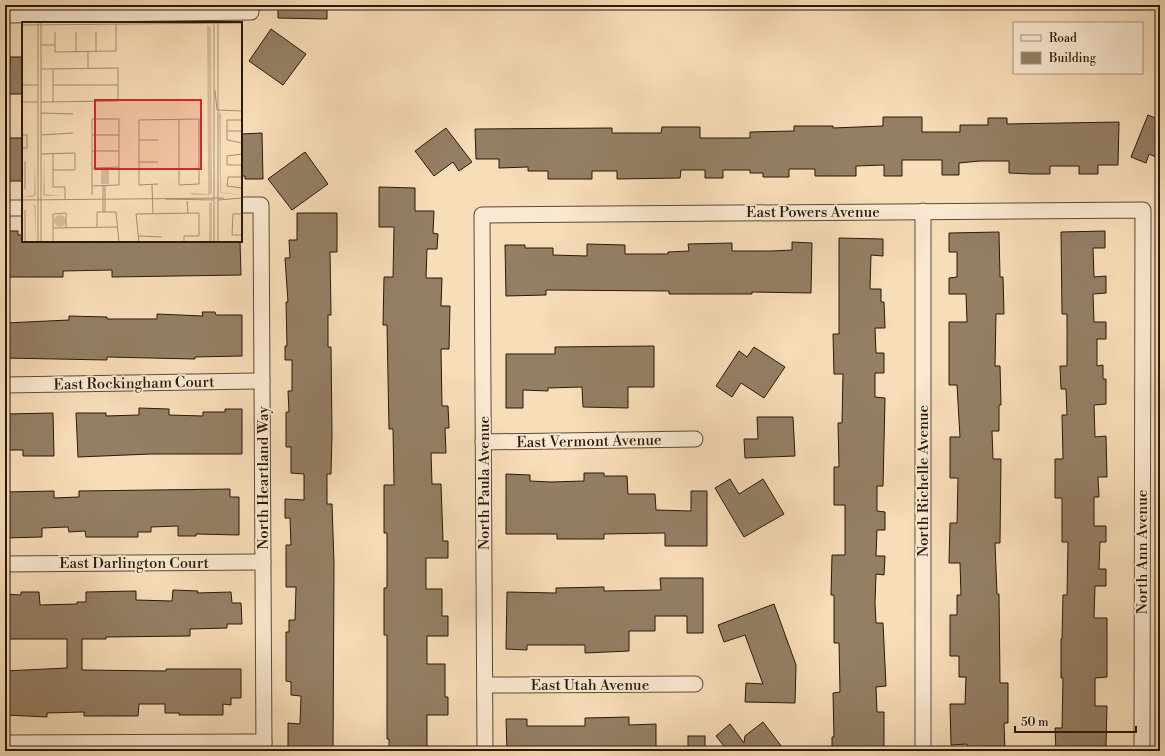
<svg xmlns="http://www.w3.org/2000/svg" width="1165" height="756" viewBox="0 0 1165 756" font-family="'Libre Bodoni',serif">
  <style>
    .building { fill: #947f65; stroke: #28190b }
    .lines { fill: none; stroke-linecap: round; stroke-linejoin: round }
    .street-casing { stroke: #5c4a36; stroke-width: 17 }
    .street { stroke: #fae9d1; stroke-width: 15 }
    .labels { text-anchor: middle; stroke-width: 3.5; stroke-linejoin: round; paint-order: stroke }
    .street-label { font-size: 15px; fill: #28190b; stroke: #fae9d1 }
    .inset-road { fill: none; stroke: #a48f73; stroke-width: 1 }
    .view { fill: #d62828; fill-opacity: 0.15; stroke: #d62828; stroke-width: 2 }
    .inset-edge { fill: none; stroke: #28190b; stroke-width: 2 }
  </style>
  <rect width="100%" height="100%" fill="#f7ddb8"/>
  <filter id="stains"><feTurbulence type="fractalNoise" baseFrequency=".005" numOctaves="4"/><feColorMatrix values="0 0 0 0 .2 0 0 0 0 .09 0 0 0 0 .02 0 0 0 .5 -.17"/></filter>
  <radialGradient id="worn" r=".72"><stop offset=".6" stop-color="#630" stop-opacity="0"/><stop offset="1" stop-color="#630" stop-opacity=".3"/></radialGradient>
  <!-- building -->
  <g class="building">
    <polygon points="278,5 327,5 327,19 278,18"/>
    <polygon points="271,29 306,54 283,85 249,61"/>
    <polygon points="10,57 23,57 23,94 9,94"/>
    <polygon points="1148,115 1160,120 1160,159 1149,154 1146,163 1131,157"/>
    <polygon points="883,117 922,117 922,132 960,132 960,125 988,125 988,118 1007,118 1007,124 1119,122 1118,165 1098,165 1098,174 1079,174 1079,166 1050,166 1050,174 1031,174 1009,173 1009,161 980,161 959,163 959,175 942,175 942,160 902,160 902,176 884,176 884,165 856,166 856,176 815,176 815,169 789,169 789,177 763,177 763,173 750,173 750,170 723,170 723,178 705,178 705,170 681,170 680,178 617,179 617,171 592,171 592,179 548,179 548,171 528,171 528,167 499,168 499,159 476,159 475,129 612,128 612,133 661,133 662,127 700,127 700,138 750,138 750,132 794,131 794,126 833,126 833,128 883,126"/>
    <polygon points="446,128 472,162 459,171 453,162 434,176 415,151"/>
    <polygon points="262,133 263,179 245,179 245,176 241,176 241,134"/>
    <rect x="5" y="138" width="18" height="43"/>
    <polygon points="305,152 328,184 292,210 268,179"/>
    <polygon points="379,187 415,188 415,211 434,211 433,233 438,234 437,249 427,249 426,278 442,278 441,306 450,306 449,349 441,349 442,406 448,406 449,428 445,428 446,453 431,453 432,484 441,484 443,541 448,541 448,558 426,558 426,589 442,589 442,616 448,616 448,636 427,636 427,664 445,664 445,697 448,697 448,715 427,715 427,751 389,751 389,739 387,739 387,635 384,635 384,588 387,588 387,533 384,533 384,485 394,485 393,429 389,429 387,325 383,325 384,277 393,277 394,227 379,227"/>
    <polygon points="297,213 337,213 337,252 330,252 331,315 328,315 328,347 331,347 332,436 331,474 327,474 327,504 332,504 334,563 333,751 288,751 288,723 300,724 301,696 291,695 291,682 286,681 286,632 289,632 289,620 295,620 296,587 286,587 286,545 291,545 290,518 285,518 285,499 304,500 304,474 291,473 291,447 286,447 286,412 289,412 288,391 292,391 292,360 285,360 285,346 287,346 286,302 288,302 285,258 290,258 289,240 297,240"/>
    <polygon points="5,231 18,231 18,235 23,235 23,241 240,241 241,275 112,277 112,270 63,271 63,277 5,277"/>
    <polygon points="1105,231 1105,248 1093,248 1094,277 1106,276 1106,293 1093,294 1094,322 1106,322 1106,339 1097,339 1097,366 1103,365 1103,379 1106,379 1106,404 1094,405 1095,437 1106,436 1107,477 1098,477 1099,497 1094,497 1094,526 1106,526 1106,542 1100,542 1099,569 1106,569 1106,586 1095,586 1094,618 1107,618 1107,677 1095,678 1095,706 1107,706 1106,746 1098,747 1098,751 1056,751 1055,728 1062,728 1063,678 1061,678 1061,639 1062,639 1063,595 1067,595 1068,542 1062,542 1062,498 1055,498 1055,459 1063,459 1062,415 1067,415 1066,389 1061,389 1060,366 1067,366 1067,314 1062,314 1061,232"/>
    <polygon points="999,232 1000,277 1003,277 1004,314 996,314 995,366 1000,366 1001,405 999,405 999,431 992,431 993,459 1001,459 1000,543 995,543 997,594 999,594 1000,683 1008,683 1008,723 1004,723 1005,751 967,751 967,744 951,745 950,704 965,704 966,677 959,677 959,656 950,656 950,615 957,615 957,595 961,595 960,563 949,563 950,523 957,523 958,478 950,478 950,437 960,437 957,385 949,385 949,322 967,322 966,294 949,294 949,278 957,277 957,252 949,252 949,233"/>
    <polygon points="839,238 883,239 883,256 871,255 870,289 881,289 881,302 884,302 885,328 875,328 876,353 884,353 884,373 875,373 875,397 885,398 883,486 877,486 877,511 885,512 885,530 877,530 876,556 885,556 884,575 876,574 875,603 876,623 883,623 886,686 876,687 877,712 884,712 884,751 832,751 832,737 834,737 833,693 840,692 839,643 834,643 834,595 831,595 832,555 845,555 845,505 834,505 834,467 839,467 838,423 842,423 843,374 834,374 833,334 839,334"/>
    <polygon points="792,242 812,243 811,293 752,292 752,294 669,294 669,291 546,290 546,295 506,296 505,245 525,245 525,248 553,248 553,255 587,256 587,244 625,245 625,254 668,254 668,252 689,251 688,244 732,243 732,251 772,251 792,250"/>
    <polygon points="202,312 215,312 216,315 242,315 242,356 195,357 195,359 107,357 107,360 5,358 5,323 69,320 69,316 107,317 107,319 157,319 157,314 203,316"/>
    <polygon points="654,346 654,387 628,387 628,408 583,407 582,387 548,388 548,391 523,390 523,408 506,408 506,354 555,354 555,347"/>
    <polygon points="754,347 785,367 764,398 741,383 732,397 716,386 739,351 747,357"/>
    <polygon points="139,408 169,409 169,415 203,416 203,412 225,412 225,409 242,409 242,454 151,454 78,457 76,413 106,413 106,416 139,415"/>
    <polygon points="53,413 54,456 23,456 23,450 5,450 5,414"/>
    <polygon points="757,417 793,417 795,456 745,458 744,439 758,439"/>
    <polygon points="584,473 604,473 604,476 627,476 628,494 655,494 656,510 691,511 691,491 707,491 707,546 665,546 665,533 604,534 604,539 557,539 557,534 506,534 506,474 530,475 530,481 551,482 584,481"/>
    <polygon points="730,479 739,494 763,479 784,514 744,537 715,488"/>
    <polygon points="230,489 230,497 239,497 239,535 196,534 196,536 178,536 178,526 151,527 151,532 138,532 138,537 86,537 85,531 69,532 68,527 42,528 42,537 5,538 5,492 54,491 54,498 79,497 79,491"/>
    <polygon points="660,578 703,578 703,633 687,633 687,616 655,616 655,631 629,631 629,651 585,653 585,645 527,645 527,650 506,649 507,592 556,593 556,588 604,587 604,591 661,590"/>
    <polygon points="173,590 198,591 197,593 231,592 232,603 241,603 242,624 227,624 227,628 190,629 190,636 106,637 106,639 82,639 82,670 166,671 166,669 241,669 241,698 231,698 231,705 223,704 223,715 179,715 179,713 165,713 165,704 139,704 138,716 84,716 84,712 47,713 47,717 5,715 5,671 67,668 67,639 5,639 5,594 21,595 21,592 39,592 40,605 77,604 77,602 86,602 86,592 136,591 136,600 172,601"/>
    <polygon points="774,604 796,665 795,703 745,702 746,683 763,684 745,635 724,642 718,625"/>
    <polygon points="629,717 629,725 656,724 656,751 507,751 506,719 527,719 527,726 585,726 585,718"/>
    <polygon points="763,722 785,751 728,751 716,736 730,724 744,743 745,736"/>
    <rect x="688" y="736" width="17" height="15"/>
  </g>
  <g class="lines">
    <defs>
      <g id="street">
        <polyline points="5,15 251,12 251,5"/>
        <polyline points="241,205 261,205 264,751"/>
        <polyline points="5,208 23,208"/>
        <polyline points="923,211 923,751"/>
        <polyline points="5,385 262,381"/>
        <polyline points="483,442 695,439"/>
        <polyline points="5,564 263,562"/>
        <polyline points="485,685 695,684"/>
        <polyline points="5,743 264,742"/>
        <polyline points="485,751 482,215 1143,210 1142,751"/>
      </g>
    </defs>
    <!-- street casing -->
    <use href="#street" class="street-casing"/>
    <!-- street -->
    <use href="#street" class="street"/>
  </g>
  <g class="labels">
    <!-- street labels -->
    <g class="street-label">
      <text x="813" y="217">East Powers Avenue</text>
      <text transform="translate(134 383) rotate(-1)" y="5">East Rockingham Court</text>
      <text transform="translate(589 441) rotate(-1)" y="5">East Vermont Avenue</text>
      <text transform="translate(263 478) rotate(-90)" y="5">North Heartland Way</text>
      <text transform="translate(923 481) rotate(-90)" y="5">North Richelle Avenue</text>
      <text transform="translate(484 483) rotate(-90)" y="5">North Paula Avenue</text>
      <text transform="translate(1142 552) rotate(-90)" y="5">North Ann Avenue</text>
      <text x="134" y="568">East Darlington Court</text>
      <text x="590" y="690">East Utah Avenue</text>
    </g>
  </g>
  <!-- overview -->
  <g transform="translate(22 22)">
    <rect width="220" height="220" fill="#f7ddb8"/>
    <path d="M185 3 189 5 190 171 188 173H170L168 171 186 172ZM199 90V170L220 173 198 171 197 92ZM13 133 14 173 12 175H0L12 173ZM22 133 23 172 41 174H21ZM79 147H87V162H79ZM187 180 190 181V220H187ZM0 181 14 183V220L12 183ZM32 199a6 6 0 1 1 12 0a6 6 0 1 1-12 0Z" fill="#d4bc9b"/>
    <path class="inset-road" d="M16 0V220M19 0V220M192 0V220M196 0V220M0 3 220 1M33 10V30L94 29V2M54 10V30M19 23H33M66 30V46M74 30V10M31 47V80M0 63H16M31 63H96M193 68 195 88 220 89M0 80H16M19 80 96 79V46L19 47M19 91 51 92M220 98H205V118L220 121M205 109H220M0 113H5V126H0M19 113 51 111M70 113H97M117 118H136M70 129H97M31 131V165H43V178M19 132 53 131V148H31M220 132 205 134V143H220M117 140H136M70 146 97 145M220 155H206L205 164 220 166M136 162 117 163V98L177 97V162L157 163V97M83 163V190M130 163 131 192M70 164 97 163V97H70V173M3 167V139M143 177 191 178M0 178 202 176M196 178 220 176M165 179 166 191M81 190V163M220 192H211L210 213H220M75 205V190H94L97 220M31 206 96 205M117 214 140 215M3 220V188M31 220V192L44 191V206M117 220 114 192 177 191V214H162V220"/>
    <path class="view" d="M73 78H179V147H73Z"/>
    <rect width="220" height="220" class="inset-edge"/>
  </g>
  <!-- margin -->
  <rect width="1165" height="756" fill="none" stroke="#f7ddb8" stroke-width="20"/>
  <rect x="6" y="6" width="1153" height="744" fill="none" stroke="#28190b" stroke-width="2"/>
  <rect x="10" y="10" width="1145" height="736" fill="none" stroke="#28190b"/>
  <!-- legend -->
  <rect x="1013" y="22" width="130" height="52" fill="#fae9d1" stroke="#a69682"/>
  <rect x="1021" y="35" width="20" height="6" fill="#fae9d1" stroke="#a69682"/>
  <text x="1049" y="42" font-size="12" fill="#28190b">Road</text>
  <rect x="1021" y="52" width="20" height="12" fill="#947f65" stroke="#a69682"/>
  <text x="1049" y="62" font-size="12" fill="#28190b">Building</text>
  <!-- scale -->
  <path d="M1015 726v6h121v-6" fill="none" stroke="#28190b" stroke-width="2"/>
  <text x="1021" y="726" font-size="12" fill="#28190b" stroke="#fae9d1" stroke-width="3" paint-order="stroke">50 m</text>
  <rect width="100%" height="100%" filter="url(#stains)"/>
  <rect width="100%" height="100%" fill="url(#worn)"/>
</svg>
